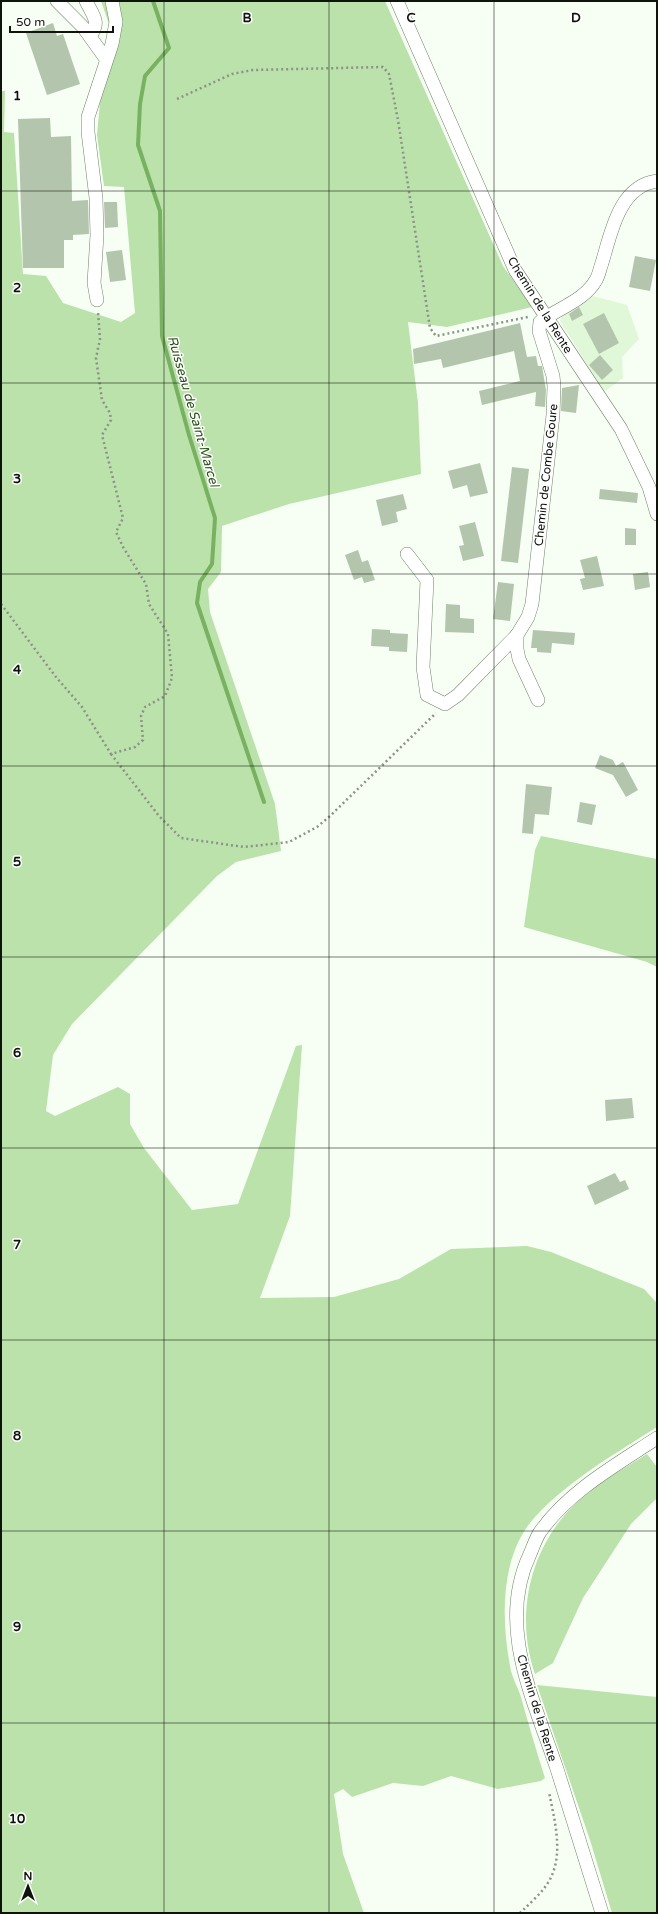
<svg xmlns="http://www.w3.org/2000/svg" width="658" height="1914" viewBox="0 0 658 1914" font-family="'Varela Round',sans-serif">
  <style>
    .built { fill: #e1f8d8 }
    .green { fill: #bbe2ab }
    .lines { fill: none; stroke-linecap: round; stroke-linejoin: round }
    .stream { stroke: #78b160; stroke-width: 4 }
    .building { fill: #b3c5ad }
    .minor-casing { stroke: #70816a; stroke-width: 14 }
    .path { stroke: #8b9288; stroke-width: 2.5; stroke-dasharray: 2 3; stroke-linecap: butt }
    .minor { stroke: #fff; stroke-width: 13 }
    .grid { fill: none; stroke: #0e140b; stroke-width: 1; stroke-opacity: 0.55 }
    .labels { text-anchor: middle; stroke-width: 3; stroke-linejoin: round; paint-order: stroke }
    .street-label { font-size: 12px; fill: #0e140b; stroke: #fff }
    .water-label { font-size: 13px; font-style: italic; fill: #2b5019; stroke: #fff }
    .grid-label { font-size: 13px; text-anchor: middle; font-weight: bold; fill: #0e140b; stroke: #fff; stroke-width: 3; stroke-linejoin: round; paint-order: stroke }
  </style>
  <rect width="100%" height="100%" fill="#f7fef4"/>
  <!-- built -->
  <polygon class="built" points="589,295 627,305 639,339 622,357 623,378 604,392 560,321 562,315"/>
  <!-- green -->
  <g class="green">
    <path d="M101 1H385L503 266 532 307 447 327 408 322 418 403 421 474 289 504 222 526 221 572 208 589 210 612 275 804 281 851 236 862 217 876 72 1024 53 1055 46 1111 55 1116 118 1087 130 1094V1124L144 1148 192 1210 238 1204 296 1046 302 1045 290 1216 260 1298 334 1297 399 1279 451 1249 527 1246 551 1252 644 1289 656 1302 657 1427C615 1454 569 1480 535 1517 499 1556 501 1622 511 1671 513 1679 517 1686 520 1694 528 1722 536 1750 545 1778L541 1781 498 1789 451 1776 423 1786 393 1783 352 1797 343 1789 334 1794 343 1854 364 1913H1V91H5L4 132 14 133 23 274 46 276 63 303 121 322 135 313 124 187 104 186 97 135 100 102 117 47Z"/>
    <polygon points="541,836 657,859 657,967 647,962 524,927 535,850"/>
    <path d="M647 1454 657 1467V1498L631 1524 583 1598 553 1663 535 1674C515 1616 529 1551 572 1507 593 1485 622 1470 647 1454Z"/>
    <polygon points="537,1685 657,1697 657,1913 612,1913 590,1840"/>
  </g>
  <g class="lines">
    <!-- stream -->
    <polyline class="stream" points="153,1 169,48 145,76 140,104 138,145 160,211 162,336 189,435 215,518 212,564 200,582 197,603 264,802"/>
  </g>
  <!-- building -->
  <g class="building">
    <polygon points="53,23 57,36 63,34 80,84 47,95 26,33"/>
    <polygon points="50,118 51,137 71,136 72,201 88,200 89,234 73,235 73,240 64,240 64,268 23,268 18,119"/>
    <polygon points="104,202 117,202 118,227 105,228"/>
    <polygon points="122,250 126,280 110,282 106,252"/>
    <polygon points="635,256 656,260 650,291 629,287"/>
    <polygon points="579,307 583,315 572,321 569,314"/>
    <polygon points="604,313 619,343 599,354 583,324"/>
    <polygon points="520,323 527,357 536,356 538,366 542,366 546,390 545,407 535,406 536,392 482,405 479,391 520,381 514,351 443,368 441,359 414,364 413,349"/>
    <polygon points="600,355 613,370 602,380 589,365"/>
    <polygon points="579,385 576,413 561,411 562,388"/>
    <polygon points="480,463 488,493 470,497 467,485 453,489 448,471"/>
    <polygon points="512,467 529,469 518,563 501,561"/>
    <polygon points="600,489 638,493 637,503 599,499"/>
    <polygon points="403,494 407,509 396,512 398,522 382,526 376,500"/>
    <polygon points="475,522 484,556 463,561 459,546 464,545 459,526"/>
    <polygon points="625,528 636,529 636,545 625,545"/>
    <polygon points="358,550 362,562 368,560 375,580 364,583 362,577 354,580 345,555"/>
    <polygon points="597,556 604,586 583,590 580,579 585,578 580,560"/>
    <polygon points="648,572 650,587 635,590 633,574"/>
    <polygon points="498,582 514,584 510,621 493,619"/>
    <polygon points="446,604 460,605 460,618 474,619 474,633 445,632"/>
    <polygon points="372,629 390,630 390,633 408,634 407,652 389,651 389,647 371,646"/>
    <polygon points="533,630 575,633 574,645 552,643 551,653 537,652 537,648 531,648"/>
    <polygon points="600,755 613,760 616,766 623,762 638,790 626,797 613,775 595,768"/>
    <polygon points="526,784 552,787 549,815 535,814 533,834 522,833"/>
    <polygon points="580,802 596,805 592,825 577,822"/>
    <polygon points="632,1098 634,1118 606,1121 605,1100"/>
    <polygon points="615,1173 620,1182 625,1180 629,1189 595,1205 587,1186"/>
  </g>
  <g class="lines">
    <defs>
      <g id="minor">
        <polyline points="57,1 83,27 106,59"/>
        <path d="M86 1C93 16 101 22 90 36"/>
        <polyline points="397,1 515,270 621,429 649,487 657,514"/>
        <polyline points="97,300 94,283 97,235 96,198 88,132 88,117 112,44 116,22 112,1"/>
        <polyline points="407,554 427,580 423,667 427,695 445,704 458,695 517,635"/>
        <path d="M538 700 519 659 517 649V635L528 617 532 604 553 415 554 386 553 376 539 331 540 322C558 308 584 301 596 280 599 275 600 268 602 263 611 233 619 186 657 181"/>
        <path d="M602 1913C587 1865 572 1817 557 1769 534 1700 496 1626 530 1554 533 1547 536 1538 540 1532 569 1491 616 1465 657 1438"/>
      </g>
    </defs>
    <!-- minor casing -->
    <use href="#minor" class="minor-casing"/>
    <!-- path -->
    <g class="path">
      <polyline points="177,99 232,74 253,70 383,67 389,74 398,120 430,328 436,336 528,317"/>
      <polyline points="1,604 56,677 82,707 111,754 135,747 143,740 141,716 145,707 165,696 172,678 168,634 149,604 146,584 123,547 116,532 123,518 102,435 111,420 110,413 102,400 96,358 100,339 98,312"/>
      <polyline points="111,754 159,816 181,838 244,847 289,842 317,827 330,816 436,713"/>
      <path d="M520 1913C531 1902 546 1890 552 1875 563 1850 554 1818 549 1792"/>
    </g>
    <!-- minor -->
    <use href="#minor" class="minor"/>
  </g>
  <!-- grid -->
  <path class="grid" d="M164 1V1913M329 1V1913M494 1V1913M1 191H657M1 383H657M1 574H657M1 766H657M1 957H657M1 1148H657M1 1340H657M1 1531H657M1 1723H657"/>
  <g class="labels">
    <!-- street labels -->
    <g class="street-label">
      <text transform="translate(540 305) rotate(58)" y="4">Chemin de la Rente</text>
      <text transform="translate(546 475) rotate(-84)" y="4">Chemin de Combe Goure</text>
      <text transform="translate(537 1708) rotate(73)" y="4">Chemin de la Rente</text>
    </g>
    <!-- water labels -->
    <g class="water-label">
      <text transform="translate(194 411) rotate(74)" y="5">Ruisseau de Saint-Marcel</text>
    </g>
  </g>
  <g class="grid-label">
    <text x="247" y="22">B</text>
    <text x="411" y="22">C</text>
    <text x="576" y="22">D</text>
    <text x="17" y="100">1</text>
    <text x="17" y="292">2</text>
    <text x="17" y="483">3</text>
    <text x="17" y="674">4</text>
    <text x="17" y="866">5</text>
    <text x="17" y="1057">6</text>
    <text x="17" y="1249">7</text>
    <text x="17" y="1440">8</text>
    <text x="17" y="1631">9</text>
    <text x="17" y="1823">10</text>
  </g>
  <!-- border -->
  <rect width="658" height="1914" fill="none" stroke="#0e140b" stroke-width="4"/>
  <!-- north arrow -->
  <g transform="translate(28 1886)" stroke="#ffffff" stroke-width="3" paint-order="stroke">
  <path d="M0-3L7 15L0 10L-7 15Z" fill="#0e140b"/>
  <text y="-6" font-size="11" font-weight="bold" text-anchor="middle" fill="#0e140b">N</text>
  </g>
  <!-- scale -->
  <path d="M10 26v6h103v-6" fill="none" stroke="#0e140b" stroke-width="2"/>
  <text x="16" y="26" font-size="12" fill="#0e140b" stroke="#ffffff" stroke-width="3" paint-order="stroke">50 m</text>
</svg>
